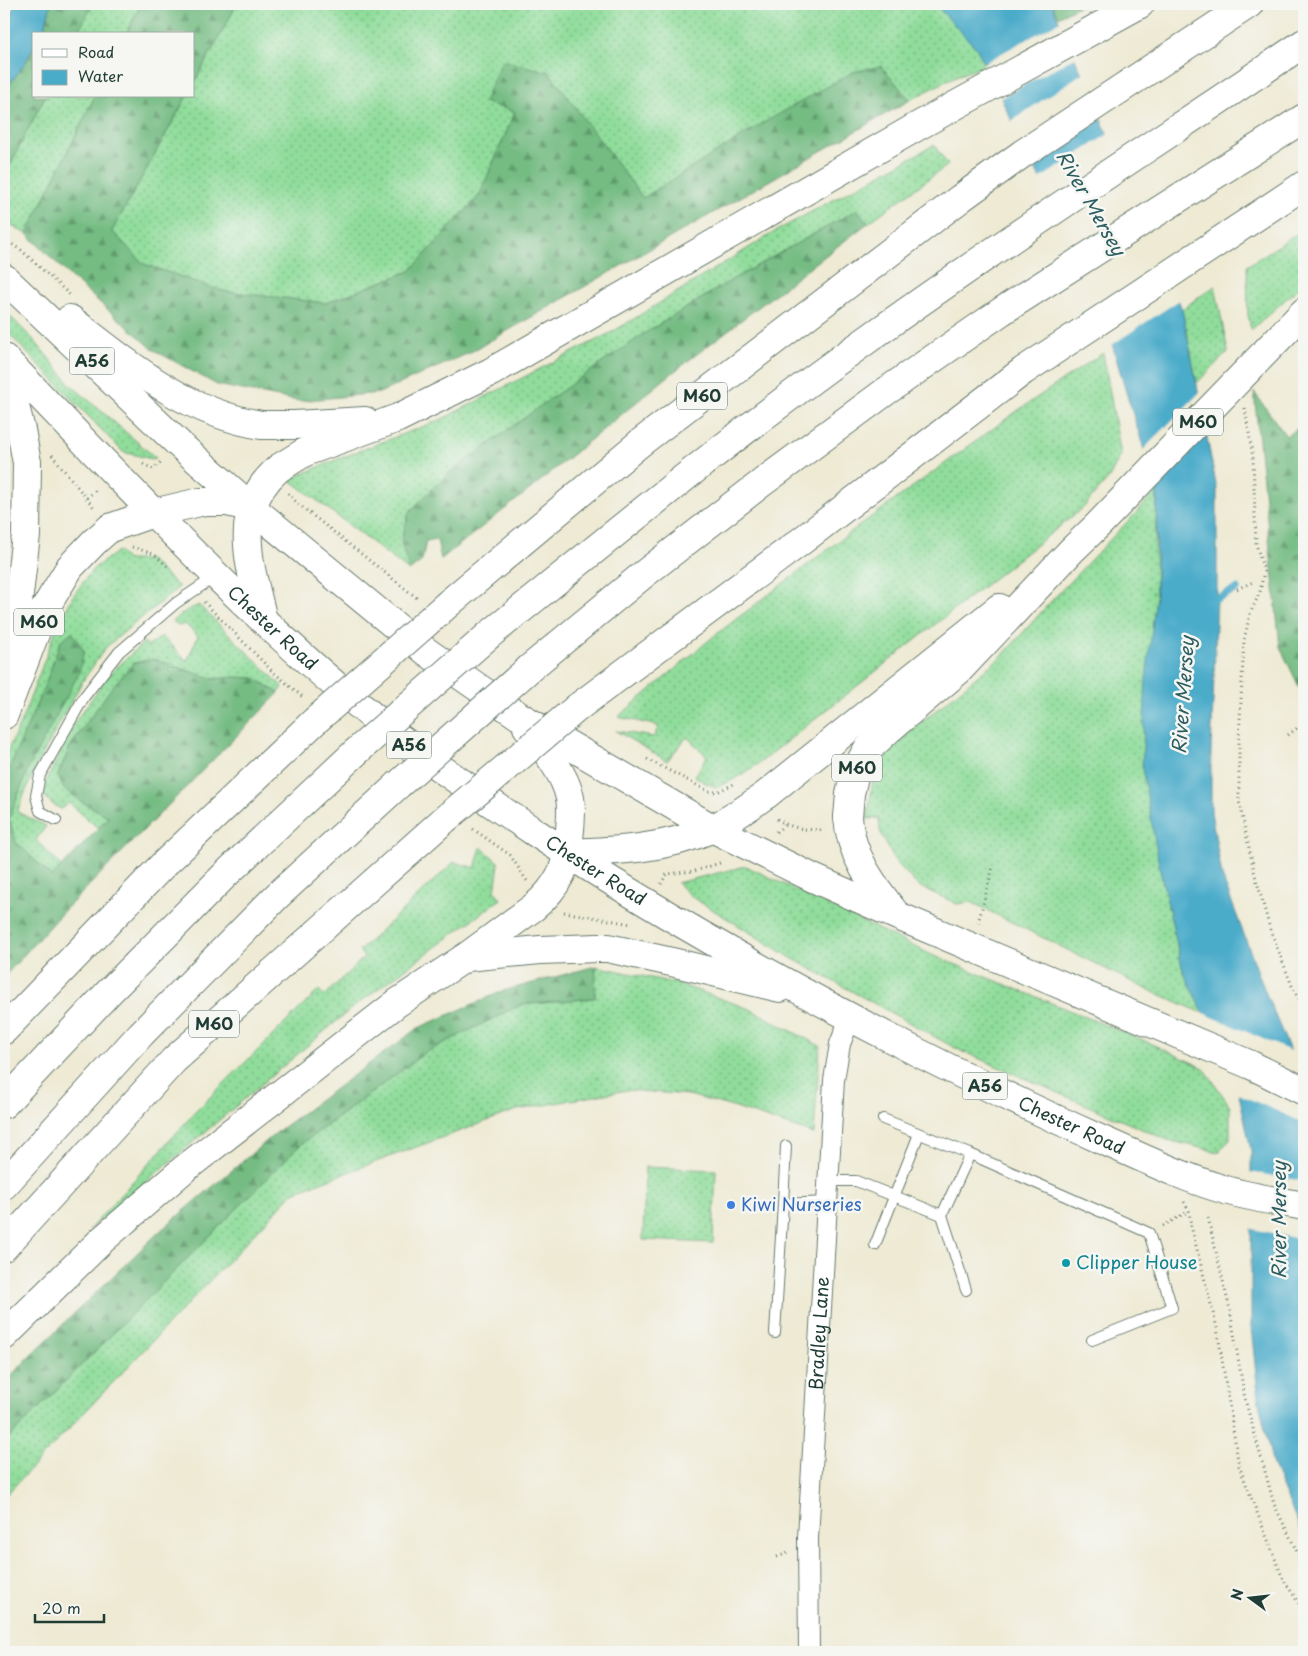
<svg xmlns="http://www.w3.org/2000/svg" width="1308" height="1656" viewBox="0 0 1308 1656" font-family="'Playpen Sans',sans-serif">
  <style>
    .grass { fill: url(#grass-dots); stroke: #588d68 }
    .forest { fill: url(#forest-firs); stroke: #4a7c5c }
    .water { fill: #4bacca; stroke: #35747f }
    .pier { fill: #eeead4 }
    .lines { fill: none; stroke-linecap: round; stroke-linejoin: round }
    .stream { stroke: #4bacca; stroke-width: 7 }
    .service-casing { stroke: #677a6c; stroke-width: 12 }
    .minor-casing { stroke: #677a6c; stroke-width: 22 }
    .trunk-casing { stroke: #677a6c; stroke-width: 30 }
    .motorway-casing { stroke: #677a6c; stroke-width: 30 }
    .path { stroke: #677a6c; stroke-width: 3; stroke-dasharray: 1 4; stroke-linecap: butt }
    .service { stroke: #fff; stroke-width: 10 }
    .minor { stroke: #fff; stroke-width: 20 }
    .trunk { stroke: #fff; stroke-width: 28 }
    .motorway { stroke: #fff; stroke-width: 28 }
    .motorway-bridge-casing { stroke: #677a6c; stroke-width: 30; stroke-linecap: butt }
    .motorway-bridge { stroke: #fff; stroke-width: 28 }
    .shop-dot { fill: #3f7fe0; stroke: #f6f6f2; stroke-width: 2 }
    .culture-dot { fill: #0f9aa8; stroke: #f6f6f2; stroke-width: 2 }
    .labels { text-anchor: middle; stroke-width: 5; stroke-linejoin: round; paint-order: stroke }
    .shield { fill: #f6f6f2; stroke: #60746d; stroke-width: 1 }
    .shield-label { font-size: 16px; font-weight: bold; fill: #1f3d34 }
    .street-label { font-size: 18px; fill: #1f3d34; stroke: #f6f6f2 }
    .shop-label { font-size: 18px; fill: #366cbe; stroke: #f6f6f2; text-anchor: start }
    .culture-label { font-size: 18px; fill: #0d838f; stroke: #f6f6f2; text-anchor: start }
    .water-label { font-size: 19px; font-style: italic; fill: #2c5e61; stroke: #f6f6f2 }
  </style>
  <defs>
    <pattern id="grass-dots" width="8" height="8" patternUnits="userSpaceOnUse" patternTransform="scale(1.25)"><rect width="8" height="8" fill="#90dd9b"/><path d="M2 2h.1M6 6h.1" fill="none" stroke="#75b47f" stroke-width="1.8" stroke-linecap="round"/></pattern>
    <pattern id="forest-firs" width="22" height="20" patternUnits="userSpaceOnUse" patternTransform="scale(1.25)"><rect width="22" height="20" fill="#74bc83"/><path d="M5 1l3.5 6h-7zM16 11l3.5 6h-7z" fill="#5f9a6c"/></pattern>
  </defs>
  <rect width="100%" height="100%" fill="#f6f6f2"/>
  <filter id="ink" filterUnits="userSpaceOnUse"><feTurbulence type="fractalNoise" baseFrequency=".02" numOctaves="2"/><feDisplacementMap in="SourceGraphic" scale="10" xChannelSelector="R" yChannelSelector="G"/><feConvolveMatrix kernelMatrix="1 2 1 2 8 2 1 2 1" color-interpolation-filters="sRGB"/></filter>
  <filter id="wash" filterUnits="userSpaceOnUse"><feTurbulence type="fractalNoise" baseFrequency=".0096" numOctaves="4" result="noise"/><feDisplacementMap in="SourceGraphic" scale="20" xChannelSelector="R" yChannelSelector="G"/><feGaussianBlur stdDeviation="1.12" result="paint"/><feColorMatrix in="noise" values="0 0 0 0 0 0 0 0 0 0 0 0 0 0 0 0 0 1.4 0 .05"/><feComposite in="paint" operator="in"/></filter>
  <g filter="url(#wash)">
    <rect width="100%" height="100%" fill="#eeead4"/>
    <!-- grass -->
    <g class="grass">
      <polygon points="93,4 141,4 126,34 77,34"/>
      <polygon points="237,4 935,4 977,49 985,66 956,76 910,100 881,67 643,198 549,72 515,112 479,196 410,271 325,303 222,291 143,264 112,231 187,96 194,96 194,83"/>
      <polygon points="45,96 95,96 27,234 4,221 4,177"/>
      <polygon points="934,145 948,165 868,223 857,210 735,278 642,335 401,541 409,571 289,479 356,452 440,420 614,331 776,231"/>
      <polygon points="1304,229 1304,283 1251,330 1248,315 1247,266"/>
      <polygon points="1215,286 1228,352 1197,383 1182,309"/>
      <polygon points="4,310 33,339 71,385 156,458 152,459 123,452 4,329"/>
      <polygon points="1103,353 1121,455 1109,478 1083,508 757,765 735,779 716,787 703,782 695,776 707,756 687,737 667,761 616,731 654,737 659,726 618,717 714,636 852,531 1020,409"/>
      <polygon points="1157,491 1155,544 1160,870 1183,971 1205,1014 1142,987 971,902 957,904 918,886 894,860 880,831 879,818 867,819 873,781 890,748 1003,655 1052,600"/>
      <polygon points="118,551 127,560 150,560 179,587 106,647 82,682 36,766 17,812 46,826 36,840 62,867 52,877 16,842 9,819 28,769 61,640 47,680 4,781 4,759 23,717 55,632 73,596 93,569"/>
      <polygon points="199,605 283,687 279,693 254,678 235,677 213,679 153,659 112,687 70,747 58,775 82,802 109,816 98,828 69,803 61,809 51,803 44,796 45,784 74,723 109,675 144,642 149,646 162,636 187,661 198,636 185,624 179,626 173,621 187,610"/>
      <polygon points="481,847 499,863 495,891 501,899 351,1009 89,1230 197,1110 319,990 324,996 364,957 359,951 454,862 475,868"/>
      <polygon points="746,866 932,955 1143,1040 1204,1068 1230,1106 1230,1139 1219,1152 1167,1140 957,1049 793,959 692,897 677,883"/>
      <polygon points="596,966 679,984 750,1009 820,1046 814,1134 736,1108 689,1095 627,1090 517,1110 294,1192 4,1497 4,1443 8,1438 299,1146 426,1052 520,1005 594,998"/>
      <polygon points="645,1167 716,1170 713,1243 643,1240"/>
    </g>
    <!-- forest -->
    <g class="forest">
      <polygon points="51,4 93,4 77,34 41,34 45,27"/>
      <polygon points="141,4 237,4 194,83 194,34 126,34"/>
      <polygon points="1052,4 1082,4 1058,17"/>
      <polygon points="34,47 34,96 45,96 4,177 4,92 25,63"/>
      <polygon points="502,60 549,72 643,198 765,122 853,72 881,66 910,100 469,353 379,393 299,401 217,385 154,350 73,279 27,234 95,96 187,96 112,231 144,264 222,291 326,303 410,271 479,196 515,112 484,102"/>
      <polygon points="857,210 868,223 671,374 528,491 441,559 437,540 426,541 422,561 409,571 401,541 409,512 444,477 543,404 642,335 735,278"/>
      <polygon points="1254,392 1286,436 1304,424 1304,697 1280,647"/>
      <polygon points="72,632 84,651 79,673 28,769 9,819 16,842 52,877 109,817 82,802 63,788 58,775 70,747 112,687 134,663 153,659 213,679 235,677 254,678 279,693 57,918 4,977 4,781 47,680 61,640"/>
      <polygon points="596,966 595,998 520,1005 426,1052 299,1146 4,1443 4,1383 27,1359 159,1232 282,1128 418,1028 503,991"/>
    </g>
    <!-- water -->
    <g class="water">
      <polygon points="15,4 51,4 45,27 41,34 34,34 34,47 25,63 4,92 4,27"/>
      <polygon points="935,4 1052,4 1182,309 1217,489 1217,598 1211,752 1211,812 1222,876 1267,996 1288,1046 1304,1097 1304,1537 1273,1466 1259,1402 1251,1327 1251,1150 1235,1076 1183,971 1160,870 1142,768 1146,678 1156,596 1157,491 1126,392 1099,300 977,49"/>
    </g>
    <!-- pier -->
    <g class="pier">
      <polygon points="1062,20 1077,56 999,99 982,64"/>
      <polygon points="1084,72 1103,117 1031,166 1010,122"/>
      <polygon points="1110,133 1181,299 1110,346 1097,301 1038,180"/>
      <polygon points="1201,391 1208,429 1153,486 1142,451"/>
      <polygon points="1201,1012 1293,1052 1304,1089 1304,1123 1236,1093 1233,1077"/>
      <polygon points="1249,1172 1304,1181 1304,1240 1248,1228"/>
    </g>
    <g class="lines">
      <!-- stream -->
      <polyline class="stream" points="1210,602 1237,589"/>
    </g>
  </g>
  <g filter="url(#ink)">
    <g class="lines">
      <defs>
        <g id="service">
          <polyline points="56,820 40,811 36,796 40,775 84,697 119,652 176,603 216,576"/>
          <polyline points="883,1119 970,1154 1149,1233 1172,1308 1092,1340"/>
          <polyline points="828,1181 856,1181 942,1215"/>
          <polyline points="783,1204 786,1146"/>
          <polyline points="875,1245 919,1134"/>
          <polyline points="966,1290 942,1215 970,1154"/>
          <polyline points="775,1333 783,1204 827,1202"/>
        </g>
        <g id="minor">
          <path id="s1" d="M809 1652 808 1538 834 1080 840 1044 850 1018"/>
        </g>
        <g id="trunk">
          <polyline points="4,278 180,445 252,508 427,652 519,716 712,828 813,878 898,916 1251,1065 1304,1091"/>
          <path d="M70 319C130 365 185 413 262 425"/>
          <path id="s2" d="M4 358C130 489 254 623 397 736 440 770 487 800 533 831 656 912 786 985 917 1052 978 1083 1040 1112 1102 1140 1141 1157 1179 1176 1219 1188 1247 1197 1276 1201 1304 1206"/>
          <polyline points="4,361 21,430 27,463"/>
          <polyline points="94,542 110,528 153,513 200,502 227,502 252,508"/>
          <path d="M263 620C251 568 229 511 279 468"/>
          <path d="M527 727C543 747 565 773 570 798 573 814 568 860 561 874 555 886 545 898 534 907"/>
          <path d="M848 817C850 855 873 885 895 913"/>
          <path d="M567 853C616 851 665 849 711 829 730 821 751 805 767 794"/>
          <polyline points="598,948 608,948 676,963 780,988"/>
        </g>
        <g id="motorway">
          <polyline points="262,425 294,425 365,421"/>
          <polyline points="279,468 305,452 398,418 491,372 918,126 1140,4"/>
          <polyline points="449,603 640,443 961,198 1022,154 1249,4"/>
          <path d="M489 635C611 537 732 436 860 345 1005 240 1156 143 1304 43"/>
          <polyline points="530,668 644,574 763,482 885,392 1002,311 1304,118"/>
          <polyline points="4,670 17,611 26,535 27,463"/>
          <polyline points="578,707 804,539 1023,371 1304,185"/>
          <polyline points="4,715 44,610 70,567 94,542"/>
          <polyline points="767,794 999,608"/>
          <polyline points="848,817 850,794 855,772 867,750 888,730 959,670 1072,550 1098,525 1304,312"/>
          <polyline points="467,957 540,950 598,948"/>
          <polyline points="4,1030 162,866 315,721"/>
          <polyline points="4,1104 109,992 227,873 356,752"/>
          <polyline points="4,1185 141,1034 277,896 398,785"/>
          <polyline points="4,1247 174,1060 444,820"/>
          <polyline points="4,1336 102,1240 183,1170 397,1003 466,957 534,907"/>
        </g>
      </defs>
      <!-- service casing -->
      <use href="#service" class="service-casing"/>
      <!-- minor casing -->
      <use href="#minor" class="minor-casing"/>
      <!-- trunk casing -->
      <use href="#trunk" class="trunk-casing"/>
      <!-- motorway casing -->
      <use href="#motorway" class="motorway-casing"/>
      <!-- path -->
      <g class="path">
        <polyline points="4,239 21,250 70,295"/>
        <polyline points="1245,408 1253,458 1256,544 1264,571 1260,592 1250,614 1244,640 1239,740 1239,801 1254,871 1270,929 1294,991 1304,1006"/>
        <polyline points="52,455 95,509"/>
        <polyline points="143,464 153,469 162,461"/>
        <polyline points="288,493 297,503 417,598"/>
        <polyline points="87,498 96,490"/>
        <polyline points="132,547 154,554 169,568"/>
        <polyline points="1237,589 1253,582"/>
        <polyline points="204,602 272,671 304,698"/>
        <polyline points="1288,735 1304,723"/>
        <polyline points="647,759 708,791 717,792 736,783"/>
        <path d="M777 819C792 829 807 830 825 830"/>
        <polyline points="473,829 510,855 527,881"/>
        <polyline points="776,832 785,825"/>
        <polyline points="661,884 667,874 695,871 723,862"/>
        <polyline points="564,912 631,924"/>
        <polyline points="978,923 993,867"/>
        <polyline points="1184,1202 1189,1211 1191,1226 1217,1328 1239,1466 1283,1579 1304,1611"/>
        <polyline points="1208,1218 1230,1310 1245,1399 1274,1504 1304,1566"/>
        <polyline points="1163,1226 1189,1211"/>
        <polyline points="777,1557 788,1553"/>
      </g>
      <!-- service -->
      <use href="#service" class="service"/>
      <!-- minor -->
      <use href="#minor" class="minor"/>
      <!-- trunk -->
      <use href="#trunk" class="trunk"/>
      <!-- motorway -->
      <use href="#motorway" class="motorway"/>
      <defs>
        <g id="motorway-bridge">
          <polyline points="315,721 449,603"/>
          <polyline points="356,752 489,635"/>
          <polyline points="398,785 530,668"/>
          <polyline points="444,820 578,707"/>
        </g>
      </defs>
      <!-- motorway-bridge casing -->
      <use href="#motorway-bridge" class="motorway-bridge-casing"/>
      <!-- motorway-bridge -->
      <use href="#motorway-bridge" class="motorway-bridge"/>
    </g>
  </g>
  <!-- markers -->
  <circle class="shop-dot" cx="731" cy="1205" r="5"/>
  <circle class="culture-dot" cx="1066" cy="1263" r="5"/>
  <g class="labels">
    <!-- shield labels -->
    <g class="shield">
      <rect x="69.5" y="347.5" width="45" height="27" rx="4"/>
      <rect x="677" y="382.5" width="50" height="27" rx="4"/>
      <rect x="1173" y="408.5" width="50" height="27" rx="4"/>
      <rect x="14" y="608.5" width="50" height="27" rx="4"/>
      <rect x="386.5" y="731.5" width="45" height="27" rx="4"/>
      <rect x="832" y="754.5" width="50" height="27" rx="4"/>
      <rect x="189" y="1010.5" width="50" height="27" rx="4"/>
      <rect x="962.5" y="1072.5" width="45" height="27" rx="4"/>
    </g>
    <g class="shield-label">
      <text x="92" y="367">A56</text>
      <text x="702" y="402">M60</text>
      <text x="1198" y="428">M60</text>
      <text x="39" y="628">M60</text>
      <text x="409" y="751">A56</text>
      <text x="857" y="774">M60</text>
      <text x="214" y="1030">M60</text>
      <text x="985" y="1092">A56</text>
    </g>
    <!-- street labels -->
    <g class="street-label">
      <text dy="6" stroke="none"><textPath href="#s2" startOffset="381">Chester Road</textPath></text>
      <text dy="6" stroke="none"><textPath href="#s2" startOffset="786">Chester Road</textPath></text>
      <text dy="6" stroke="none"><textPath href="#s2" startOffset="1326">Chester Road</textPath></text>
      <text dy="6" stroke="none"><textPath href="#s1" startOffset="319">Bradley Lane</textPath></text>
    </g>
    <!-- shop labels -->
    <g class="shop-label">
      <text x="741" y="1211">Kiwi Nurseries</text>
    </g>
    <!-- culture labels -->
    <g class="culture-label">
      <text x="1076" y="1269">Clipper House</text>
    </g>
    <!-- water labels -->
    <g class="water-label">
      <text transform="translate(1091 203) rotate(60)" y="7">River Mersey</text>
      <text transform="translate(1183 695) rotate(-86)" y="7">River Mersey</text>
      <text transform="translate(1279 1220) rotate(-90)" y="7">River Mersey</text>
    </g>
  </g>
  <!-- margin -->
  <rect width="1308" height="1656" fill="none" stroke="#f6f6f2" stroke-width="20"/>
  <!-- legend -->
  <rect x="32" y="32" width="162" height="65" fill="#f6f6f2" stroke="#a0aca6"/>
  <rect x="42" y="49" width="25" height="8" fill="#ffffff" stroke="#a0aca6"/>
  <text x="78" y="58" font-size="15" fill="#1f3d34">Road</text>
  <rect x="42" y="70" width="25" height="15" fill="#4bacca" stroke="#a0aca6"/>
  <text x="78" y="82" font-size="15" fill="#1f3d34">Water</text>
  <!-- north arrow -->
  <g transform="translate(1250 1598) rotate(285)" stroke="#f6f6f2" stroke-width="4" paint-order="stroke">
  <path d="M0-4L9 19L0 12L-9 19Z" fill="#1f3d34"/>
  <text y="-8" font-size="14" font-weight="bold" text-anchor="middle" fill="#1f3d34">N</text>
  </g>
  <!-- scale -->
  <path d="M35 1614v8h69v-8" fill="none" stroke="#1f3d34" stroke-width="2.5"/>
  <text x="42" y="1614" font-size="15" fill="#1f3d34" stroke="#f6f6f2" stroke-width="4" paint-order="stroke">20 m</text>
</svg>
